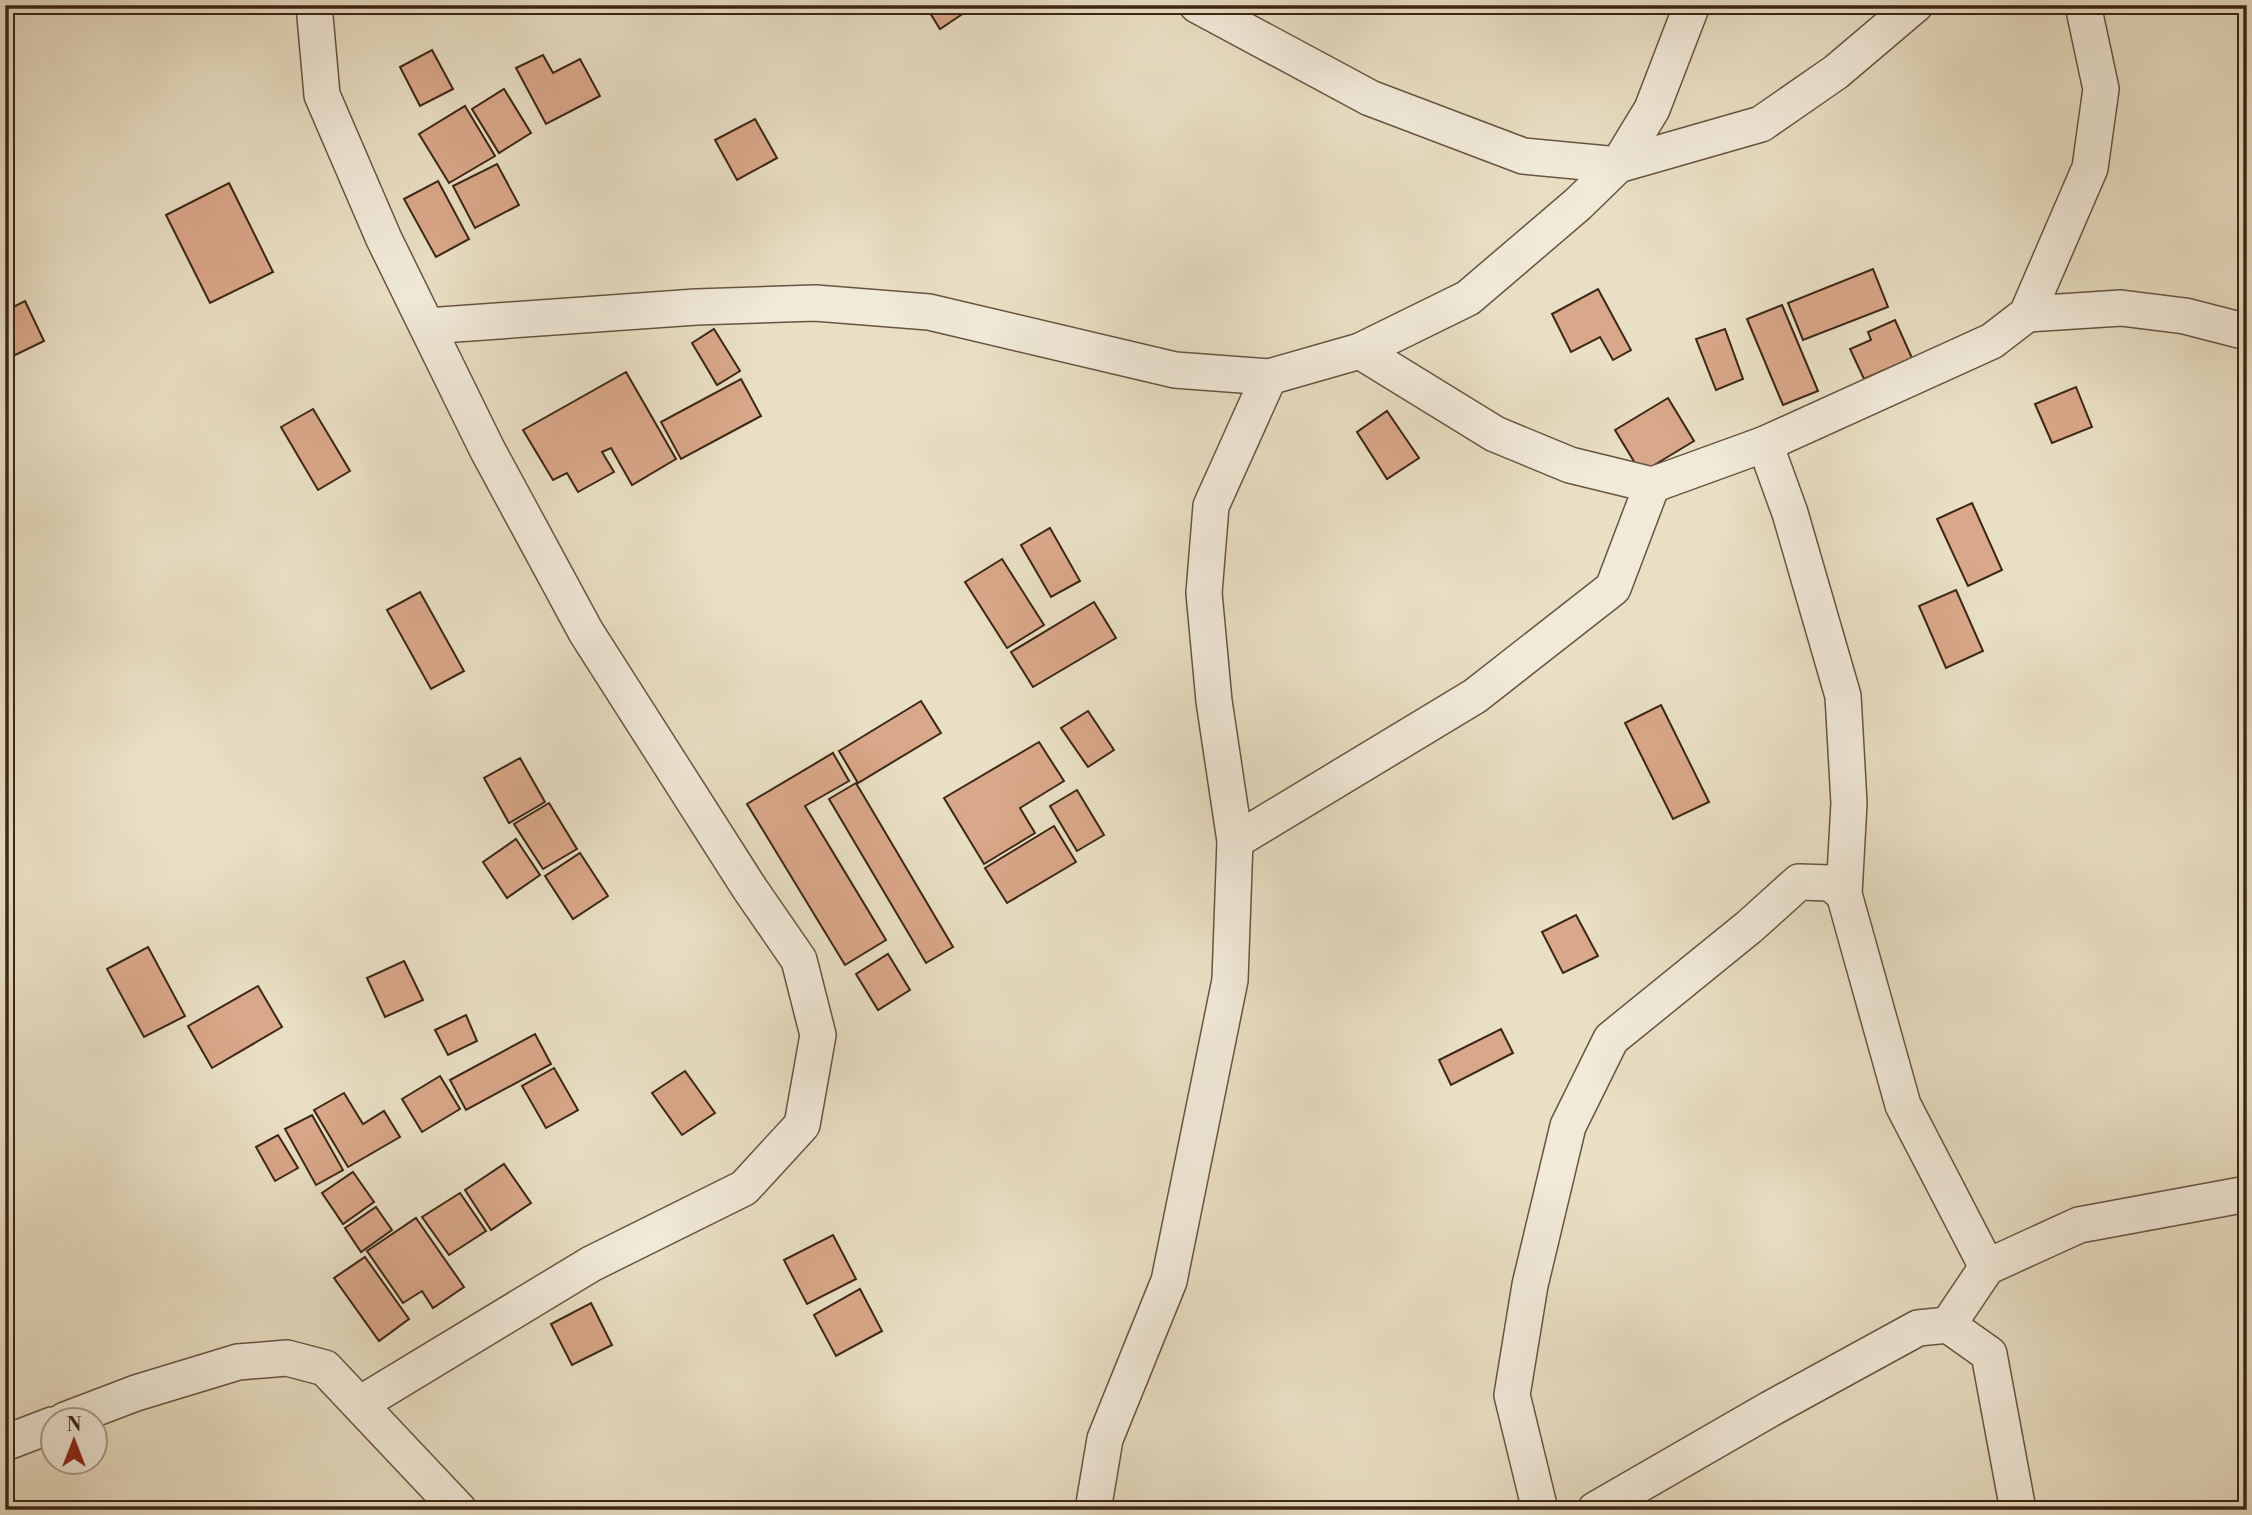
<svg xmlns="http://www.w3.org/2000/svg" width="2252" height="1515" viewBox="0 0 2252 1515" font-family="'Libre Bodoni',serif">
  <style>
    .building { fill: #d9a789; stroke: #3c2615; stroke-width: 2 }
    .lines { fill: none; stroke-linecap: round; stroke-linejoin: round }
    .street-casing { stroke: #675441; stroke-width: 38 }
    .street { stroke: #f1ead9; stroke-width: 35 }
  </style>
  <rect width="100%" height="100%" fill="#e9dfc4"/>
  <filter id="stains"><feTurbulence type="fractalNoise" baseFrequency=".00286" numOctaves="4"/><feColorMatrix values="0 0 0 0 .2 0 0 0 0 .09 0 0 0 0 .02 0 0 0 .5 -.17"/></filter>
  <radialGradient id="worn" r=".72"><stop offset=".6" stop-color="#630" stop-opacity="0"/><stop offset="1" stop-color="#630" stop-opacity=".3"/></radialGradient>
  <!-- building -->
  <g class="building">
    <polygon points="925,5 964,5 967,11 940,29"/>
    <polygon points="432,50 453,89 420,106 400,67"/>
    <polygon points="543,55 553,73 580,59 600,96 546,124 516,68"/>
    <polygon points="504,89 531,133 499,153 472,109"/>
    <polygon points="465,106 495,156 449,183 419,134"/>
    <polygon points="755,119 777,158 737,180 715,140"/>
    <polygon points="497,164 519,205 475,228 453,186"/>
    <polygon points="438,181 469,239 436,257 404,199"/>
    <polygon points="229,183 273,272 210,303 166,215"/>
    <polygon points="1873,269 1888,307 1803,340 1788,303"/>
    <polygon points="1598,289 1631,350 1613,360 1600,337 1571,352 1552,314"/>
    <polygon points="25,301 44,341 5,360 5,311"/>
    <polygon points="1782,305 1818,391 1783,405 1747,319"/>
    <polygon points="1895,320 1912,358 1864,379 1850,349 1871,340 1868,332"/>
    <polygon points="714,329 740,371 717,385 692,343"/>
    <polygon points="1725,329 1743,379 1716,390 1696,339"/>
    <polygon points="626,372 676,459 632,485 611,448 602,452 614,472 578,492 567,473 553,480 523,430"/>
    <polygon points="741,379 761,416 681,459 661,422"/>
    <polygon points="2076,387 2092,427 2052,443 2035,404"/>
    <polygon points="1668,398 1694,441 1641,473 1615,430"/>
    <polygon points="313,409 350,471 318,490 281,427"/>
    <polygon points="1387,411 1419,458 1387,479 1357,432"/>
    <polygon points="1972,503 2002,570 1968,586 1937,519"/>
    <polygon points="1050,528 1080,581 1051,597 1021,545"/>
    <polygon points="1002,559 1044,625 1007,648 965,582"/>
    <polygon points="1956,590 1983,651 1946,668 1919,606"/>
    <polygon points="420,592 464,671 431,689 387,610"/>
    <polygon points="1094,602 1116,638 1033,687 1011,652"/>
    <polygon points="921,701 941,733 858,783 839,751"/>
    <polygon points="1661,705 1709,802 1673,819 1625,723"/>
    <polygon points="1088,711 1114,750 1088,767 1061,728"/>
    <polygon points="1039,742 1064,781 1020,808 1035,833 984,864 944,798"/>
    <polygon points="833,753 849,781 805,806 886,940 845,965 747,804"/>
    <polygon points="520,758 545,802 509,823 484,778"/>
    <polygon points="856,783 953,947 926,963 829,799"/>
    <polygon points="1077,790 1104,835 1077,851 1050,806"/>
    <polygon points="549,803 577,849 543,869 514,824"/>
    <polygon points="1054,826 1076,862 1007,903 985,868"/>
    <polygon points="516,839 540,875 507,898 483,862"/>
    <polygon points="580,853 608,896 573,919 545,876"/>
    <polygon points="1576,915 1598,956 1563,973 1542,932"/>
    <polygon points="148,947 185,1016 144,1037 107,969"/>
    <polygon points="888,954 910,990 878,1010 856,974"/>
    <polygon points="404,961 423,1000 385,1017 367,978"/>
    <polygon points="258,986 282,1027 212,1068 188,1026"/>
    <polygon points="466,1015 477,1041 448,1055 435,1030"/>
    <polygon points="1501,1029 1513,1053 1451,1085 1439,1060"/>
    <polygon points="535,1034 551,1064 466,1110 450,1080"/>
    <polygon points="554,1068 578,1110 546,1128 522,1086"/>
    <polygon points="685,1071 715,1113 682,1135 652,1093"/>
    <polygon points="440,1076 460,1109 422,1132 402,1099"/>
    <polygon points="344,1093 363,1124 384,1111 400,1137 348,1167 314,1110"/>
    <polygon points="312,1115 343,1170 316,1185 285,1129"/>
    <polygon points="278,1135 298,1168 275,1181 256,1147"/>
    <polygon points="504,1164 531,1203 491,1230 465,1190"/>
    <polygon points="353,1172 374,1202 343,1224 322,1193"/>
    <polygon points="460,1193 486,1231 449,1255 422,1217"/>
    <polygon points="376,1207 392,1230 361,1252 345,1228"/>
    <polygon points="416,1218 464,1287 433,1308 422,1291 403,1303 367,1251"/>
    <polygon points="833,1235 856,1279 807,1304 784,1260"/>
    <polygon points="365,1257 409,1319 379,1341 334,1278"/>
    <polygon points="860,1289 882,1331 836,1356 814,1315"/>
    <polygon points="591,1303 612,1345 572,1365 551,1324"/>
  </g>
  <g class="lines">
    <defs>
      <g id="street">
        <polyline points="314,5 322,95 384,239 487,449 586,632 750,889 799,960 818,1035 802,1125 744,1188 591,1264 360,1404"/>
        <polyline points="1197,5 1370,98 1523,156 1618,165 1761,124 1836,72 1915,5"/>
        <polyline points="2027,314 2121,308 2185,316 2247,332"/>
        <polyline points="427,326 696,307 815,303 929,312 1175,370 1269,377 1360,351 1468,298 1578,204 1618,165 1652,109 1692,5"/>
        <polyline points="1360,351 1495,434 1570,465 1652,485 1765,444 1992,341 2027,314 2090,168 2101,89 2083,5"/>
        <polyline points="1765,444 1790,513 1843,696 1849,803 1844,894 1903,1105 1987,1267"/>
        <polyline points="1235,841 1475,696 1613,588 1652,485"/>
        <polyline points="1948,1325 1987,1267 2079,1225 2247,1194"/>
        <polyline points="65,1420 136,1393 238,1362 287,1358 325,1368 459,1510"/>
        <polyline points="5,1443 52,1425"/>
        <polyline points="1093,1510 1105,1439 1169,1281 1230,980 1235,841 1214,701 1204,593 1211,506 1269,377"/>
        <polyline points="1540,1510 1512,1395 1530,1285 1568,1126 1611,1039 1749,927 1799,882 1830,883 1844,894"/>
        <polyline points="1595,1510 1770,1409 1918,1328 1948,1325 1989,1354 2018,1510"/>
      </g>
    </defs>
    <!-- street casing -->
    <use href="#street" class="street-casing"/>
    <!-- street -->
    <use href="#street" class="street"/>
  </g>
  <!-- margin -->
  <rect width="2252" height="1515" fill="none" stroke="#e9dfc4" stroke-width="28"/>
  <rect x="7" y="7" width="2238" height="1501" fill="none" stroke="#3c2615" stroke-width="3.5"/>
  <rect x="14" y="14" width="2224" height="1487" fill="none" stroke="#3c2615" stroke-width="2"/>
  <!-- north arrow -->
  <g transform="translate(74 1441)"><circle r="33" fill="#f1ead9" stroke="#a99c8b" stroke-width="2"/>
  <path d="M0-5L12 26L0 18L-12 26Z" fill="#8f2418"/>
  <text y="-10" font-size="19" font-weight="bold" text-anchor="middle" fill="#3c2615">N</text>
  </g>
  <rect width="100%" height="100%" filter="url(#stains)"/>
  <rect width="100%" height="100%" fill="url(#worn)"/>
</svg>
